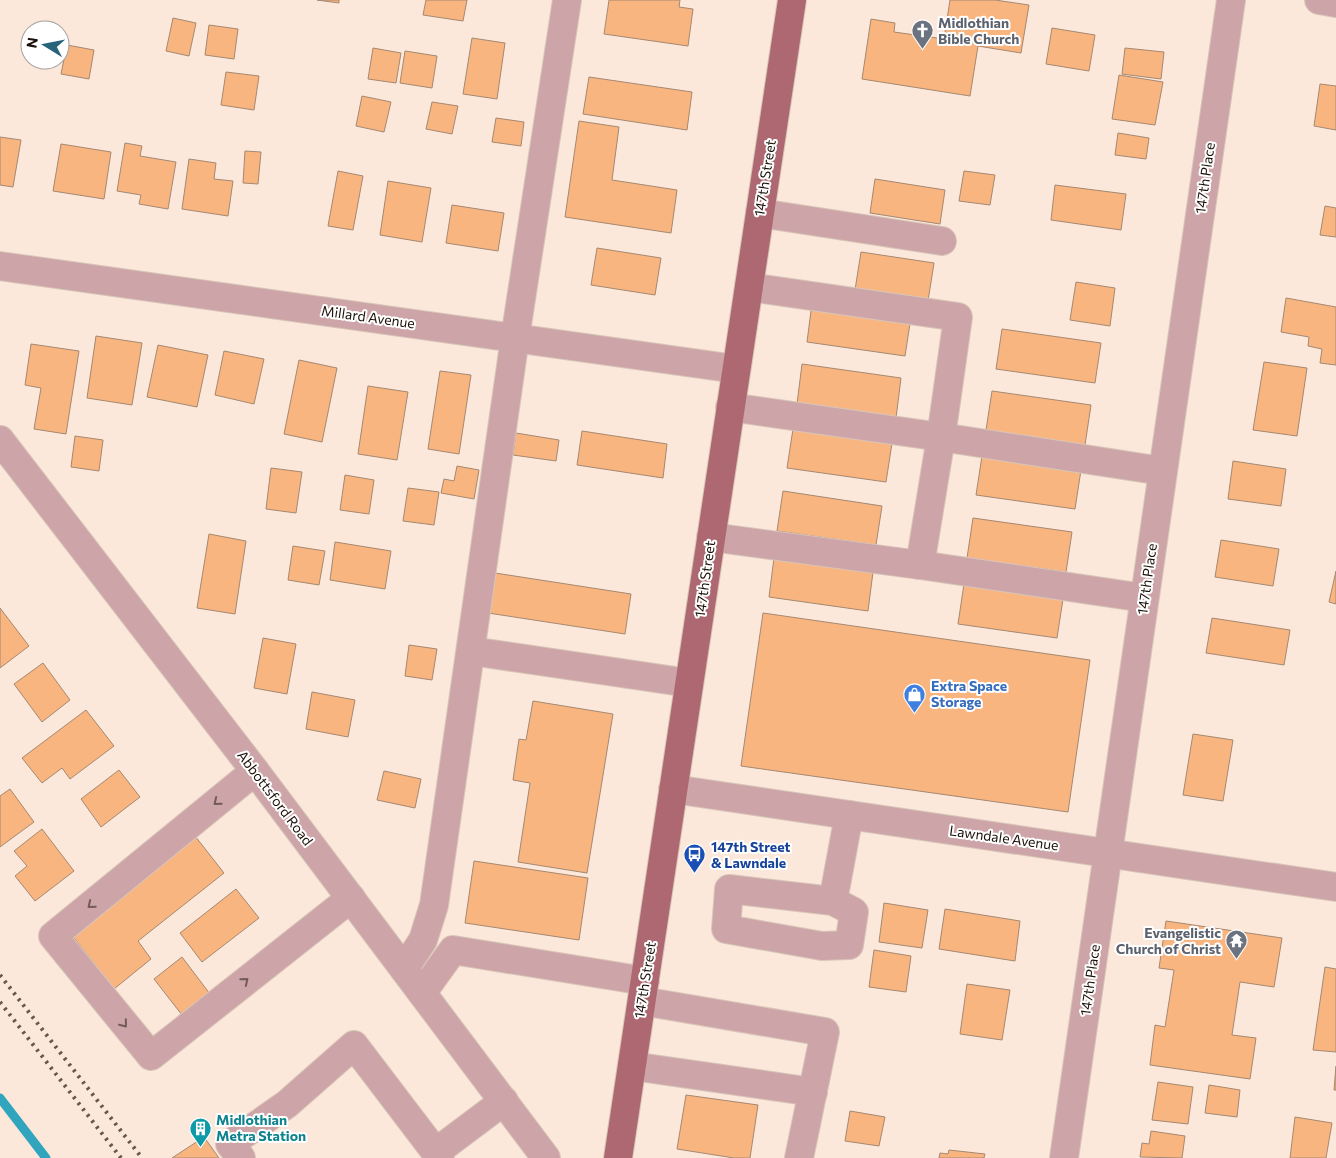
<svg xmlns="http://www.w3.org/2000/svg" width="1336" height="1158" viewBox="0 0 1336 1158" font-family="Commissioner,sans-serif">
  <style>
    .lines { fill: none; stroke-linecap: round; stroke-linejoin: round }
    .stream { stroke: #31a5bd; stroke-width: 9 }
    .building { fill: #f9b57f; stroke: #a58871 }
    .minor-casing { stroke: #d8c6b9; stroke-width: 30 }
    .major-casing { stroke: #d8c6b9; stroke-width: 30 }
    .minor { stroke: #cda5a9; stroke-width: 28 }
    .major { stroke: #ae6871; stroke-width: 28 }
    .rail { stroke: #65574d; stroke-width: 4; stroke-dasharray: 2.5 5; stroke-linecap: butt }
    .oneway { stroke: #745b59 }
    .labels { text-anchor: middle; stroke-width: 4; stroke-linejoin: round; paint-order: stroke }
    .worship-label { font-size: 14px; font-weight: bold; fill: #5b616d; stroke: #fff; text-anchor: start }
    .street-label { font-size: 14px; fill: #1c1109; stroke: #fff }
    .shop-label { font-size: 14px; font-weight: bold; fill: #366cbe; stroke: #fff; text-anchor: start }
    .transit-label { font-size: 14px; font-weight: bold; fill: #164399; stroke: #fff; text-anchor: start }
    .culture-label { font-size: 14px; font-weight: bold; fill: #0d838f; stroke: #fff; text-anchor: start }
  </style>
  <rect width="100%" height="100%" fill="#fce8da"/>
  <g class="lines">
    <!-- stream -->
    <polyline class="stream" points="0,1098 46,1158"/>
  </g>
  <!-- building -->
  <g class="building">
    <polygon points="317,0 339,0 339,3"/>
    <polygon points="426,0 467,0 463,21 423,15"/>
    <polygon points="609,0 680,0 679,7 693,9 688,46 604,34"/>
    <polygon points="950,0 995,0 1029,5 1021,53 978,46 970,96 862,79 871,19 895,23 894,32 944,39"/>
    <polygon points="173,18 196,23 189,56 166,51"/>
    <polygon points="209,25 238,29 234,59 205,55"/>
    <polygon points="1052,28 1095,35 1089,71 1046,64"/>
    <polygon points="472,38 505,43 497,99 463,94"/>
    <polygon points="67,45 94,50 89,79 61,74"/>
    <polygon points="373,48 401,53 396,83 368,79"/>
    <polygon points="1125,48 1164,52 1161,79 1122,74"/>
    <polygon points="405,51 437,56 432,88 400,83"/>
    <polygon points="226,72 259,76 254,110 221,105"/>
    <polygon points="1119,75 1163,82 1155,125 1112,119"/>
    <polygon points="589,77 692,92 687,130 583,114"/>
    <polygon points="1320,84 1336,86 1336,130 1314,126"/>
    <polygon points="362,96 391,102 384,132 356,126"/>
    <polygon points="432,102 458,106 452,134 426,129"/>
    <polygon points="496,118 524,122 521,146 492,142"/>
    <polygon points="579,121 619,127 612,180 677,190 671,233 565,217"/>
    <polygon points="1118,133 1149,138 1146,159 1115,155"/>
    <polygon points="0,137 21,140 13,187 0,185"/>
    <polygon points="125,143 142,146 140,156 176,162 168,209 139,204 141,195 117,191"/>
    <polygon points="61,144 111,152 104,199 53,191"/>
    <polygon points="245,151 261,152 258,184 243,183"/>
    <polygon points="189,159 216,163 214,179 233,181 228,216 182,209"/>
    <polygon points="338,171 363,176 353,230 328,226"/>
    <polygon points="964,171 995,175 990,205 959,201"/>
    <polygon points="875,179 945,190 940,224 870,213"/>
    <polygon points="388,181 431,188 422,242 380,235"/>
    <polygon points="1055,185 1126,194 1121,230 1051,220"/>
    <polygon points="452,205 504,213 498,251 446,243"/>
    <polygon points="1325,206 1336,208 1336,237 1320,235"/>
    <polygon points="597,248 661,258 655,295 591,285"/>
    <polygon points="861,252 934,263 928,301 855,290"/>
    <polygon points="1076,282 1115,288 1110,326 1070,320"/>
    <polygon points="1286,298 1336,307 1336,365 1320,363 1322,349 1308,346 1309,337 1281,332"/>
    <polygon points="812,303 911,317 905,356 807,342"/>
    <polygon points="1002,329 1101,343 1095,383 996,369"/>
    <polygon points="96,336 142,343 132,405 87,398"/>
    <polygon points="31,344 79,351 66,434 34,429 41,388 25,385"/>
    <polygon points="158,345 208,355 197,407 147,397"/>
    <polygon points="224,351 264,359 254,404 215,395"/>
    <polygon points="299,360 337,368 322,442 284,434"/>
    <polygon points="1264,362 1307,368 1297,436 1253,430"/>
    <polygon points="802,364 901,378 896,418 797,404"/>
    <polygon points="440,371 471,375 459,454 428,449"/>
    <polygon points="368,386 408,392 397,460 358,454"/>
    <polygon points="992,391 1091,405 1085,445 986,430"/>
    <polygon points="793,429 892,443 886,482 787,468"/>
    <polygon points="582,431 667,444 663,478 577,465"/>
    <polygon points="516,433 559,440 556,461 513,455"/>
    <polygon points="75,436 103,440 99,471 71,467"/>
    <polygon points="982,456 1081,470 1075,509 976,495"/>
    <polygon points="1233,461 1286,469 1281,506 1228,499"/>
    <polygon points="457,466 479,470 474,499 441,493 444,479 454,481"/>
    <polygon points="271,468 302,472 296,513 266,509"/>
    <polygon points="345,475 374,480 369,514 340,510"/>
    <polygon points="408,488 439,492 434,525 403,521"/>
    <polygon points="783,491 882,506 876,545 777,531"/>
    <polygon points="973,518 1072,532 1066,572 967,558"/>
    <polygon points="209,534 246,541 235,614 197,608"/>
    <polygon points="1221,540 1279,549 1273,586 1215,577"/>
    <polygon points="335,542 391,551 385,589 330,580"/>
    <polygon points="293,546 325,551 319,585 288,580"/>
    <polygon points="774,558 873,572 868,611 769,597"/>
    <polygon points="1336,571 1336,604 1329,602"/>
    <polygon points="495,573 631,594 625,634 488,613"/>
    <polygon points="964,584 1063,599 1057,638 958,624"/>
    <polygon points="0,608 29,646 0,668"/>
    <polygon points="763,613 1090,660 1068,812 741,766"/>
    <polygon points="1212,618 1290,630 1284,665 1206,653"/>
    <polygon points="263,638 296,644 287,694 254,688"/>
    <polygon points="409,645 437,649 432,680 405,676"/>
    <polygon points="43,663 70,700 42,722 14,684"/>
    <polygon points="312,692 355,700 348,737 306,729"/>
    <polygon points="533,701 613,714 587,873 518,862 530,783 513,780 519,739 526,740"/>
    <polygon points="86,710 114,746 70,779 62,768 42,783 22,758"/>
    <polygon points="1193,734 1233,740 1223,801 1183,795"/>
    <polygon points="119,770 140,797 101,827 81,799"/>
    <polygon points="384,771 421,779 415,808 377,800"/>
    <polygon points="10,789 34,822 0,847 0,796"/>
    <polygon points="42,829 74,871 35,901 15,876 27,866 14,851"/>
    <polygon points="195,836 224,873 138,941 151,959 114,989 71,934"/>
    <polygon points="474,861 588,878 579,940 465,923"/>
    <polygon points="236,889 259,918 202,962 180,933"/>
    <polygon points="884,903 928,910 922,948 879,942"/>
    <polygon points="945,909 1020,921 1015,961 939,949"/>
    <polygon points="1166,921 1282,938 1274,987 1240,982 1232,1035 1256,1038 1250,1079 1150,1065 1155,1025 1165,1027 1174,970 1159,968"/>
    <polygon points="874,950 911,956 906,992 869,987"/>
    <polygon points="182,957 210,994 182,1015 154,979"/>
    <polygon points="1325,967 1336,969 1336,1052 1313,1050"/>
    <polygon points="967,984 1010,990 1002,1040 960,1034"/>
    <polygon points="1336,1066 1336,1090 1334,1090"/>
    <polygon points="1158,1082 1193,1087 1188,1124 1152,1120"/>
    <polygon points="1209,1085 1240,1090 1237,1117 1205,1113"/>
    <polygon points="686,1095 758,1105 750,1158 734,1158 677,1149"/>
    <polygon points="850,1111 885,1117 879,1146 845,1141"/>
    <polygon points="1295,1117 1332,1123 1326,1158 1290,1158"/>
    <polygon points="1151,1131 1185,1136 1182,1158 1140,1157 1142,1143 1149,1144"/>
    <polygon points="204,1137 219,1158 172,1158"/>
    <polygon points="949,1150 985,1154 984,1158 939,1158 940,1153 948,1154"/>
  </g>
  <g class="lines">
    <defs>
      <g id="minor">
        <polyline points="1319,0 1336,3"/>
        <polyline points="760,213 942,241"/>
        <polyline points="0,266 736,369"/>
        <polyline points="730,407 941,437 958,317 749,287"/>
        <polyline points="0,440 255,771 546,1158"/>
        <polyline points="711,537 920,565"/>
        <polyline points="1144,598 920,565 941,437 1162,471"/>
        <polyline points="471,651 689,683"/>
        <polyline points="255,771 53,936 151,1056 351,898"/>
        <polyline points="673,789 1336,887"/>
        <polyline points="833,901 854,912 849,945 822,946 726,929 729,889 833,901 849,815"/>
        <polyline points="404,969 423,940 434,905 515,338 567,0"/>
        <polyline points="422,993 453,950 645,981"/>
        <polyline points="642,1001 825,1032 799,1158"/>
        <polyline points="632,1066 813,1092"/>
        <polyline points="436,1152 504,1101"/>
        <polyline points="241,1158 230,1144 287,1104 354,1045 440,1158"/>
        <polyline points="1064,1158 1231,0"/>
      </g>
      <polyline id="major" points="618,1158 792,0"/>
    </defs>
    <!-- minor casing -->
    <use href="#minor" class="minor-casing"/>
    <!-- major casing -->
    <use href="#major" class="major-casing"/>
    <!-- minor -->
    <use href="#minor" class="minor"/>
    <!-- major -->
    <use href="#major" class="major"/>
    <!-- rail -->
    <g class="rail">
      <polyline points="0,975 142,1158"/>
      <polyline points="0,1002 121,1158"/>
    </g>
  </g>
  <!-- one-way arrows -->
  <defs><path id="oneway-chevron" d="M-2-3.5L2.5 0L-2 3.5" fill="none" stroke-width="1.6" stroke-linecap="round" stroke-linejoin="round" transform="scale(1.25)"/></defs>
  <g class="oneway">
    <use href="#oneway-chevron" transform="translate(217 802) rotate(141)"/>
    <use href="#oneway-chevron" transform="translate(91 905) rotate(141)"/>
    <use href="#oneway-chevron" transform="translate(245 981) rotate(-39)"/>
    <use href="#oneway-chevron" transform="translate(124 1024) rotate(51)"/>
  </g>
  <!-- icons -->
  <defs>
    <symbol id="church-pin" viewBox="-11 -11 22 30"><path d="M0 17L-7.5 6A9.5 9.5 0 1 1 7.5 6Z" fill="#6b7280" stroke="#fff"/><path d="M-1.2-6h2.4v3.5h3.3v2.4h-3.3V6h-2.4V-.1h-3.3v-2.4h3.3Z" fill="#fff"/></symbol>
    <symbol id="shop-pin" viewBox="-11 -11 22 30"><path d="M0 17L-7.5 6A9.5 9.5 0 1 1 7.5 6Z" fill="#3f7fe0" stroke="#fff"/><path d="M-5-2.5h2.3a2.7 3.5 0 0 1 5.4 0H5L5.5 6h-11ZM-1.5-2.5h3a1.5 2.3 0 0 0-3 0Z" fill="#fff"/></symbol>
    <symbol id="bus-pin" viewBox="-11 -11 22 30"><path d="M0 17L-7.5 6A9.5 9.5 0 1 1 7.5 6Z" fill="#1a4fb4" stroke="#fff"/><path d="M-5-6H5V4H4V6H2V4H-2V6H-4V4H-5ZM-3.5-4V0h7V-4ZM-3.5 1.2v1.5H-2V1.2ZM2 1.2v1.5H3.5V1.2Z" fill="#fff"/></symbol>
    <symbol id="temple-pin" viewBox="-11 -11 22 30"><path d="M0 17L-7.5 6A9.5 9.5 0 1 1 7.5 6Z" fill="#6b7280" stroke="#fff"/><path d="M0-6L5-2H3V0L6.5 2.5H4V6H1.5V3h-3V6H-4V2.5H-6.5L-3 0V-2H-5Z" fill="#fff"/></symbol>
    <symbol id="building-pin" viewBox="-11 -11 22 30"><path d="M0 17L-7.5 6A9.5 9.5 0 1 1 7.5 6Z" fill="#0f9aa8" stroke="#fff"/><path d="M-4-6H4V6H1V3H-1V6H-4ZM-2.5-4.3h1.7v1.8h-1.7ZM.8-4.3h1.7v1.8H.8ZM-2.5-1h1.7V.8h-1.7ZM.8-1h1.7V.8H.8Z" fill="#fff"/></symbol>
  </defs>
  <g fill-rule="evenodd">
    <use href="#church-pin" x="910" y="18" width="25" height="34"/>
    <use href="#shop-pin" x="902" y="682" width="25" height="34"/>
    <use href="#bus-pin" x="682" y="842" width="25" height="34"/>
    <use href="#temple-pin" x="1224" y="928" width="25" height="34"/>
    <use href="#building-pin" x="188" y="1116" width="25" height="34"/>
  </g>
  <g class="labels">
    <!-- worship labels -->
    <g class="worship-label">
      <text x="938" y="28">Midlothian<tspan x="938" dy="16">Bible Church</tspan></text>
      <text x="1221" y="938" text-anchor="end">Evangelistic<tspan x="1221" dy="16">Church of Christ</tspan></text>
    </g>
    <!-- street labels -->
    <g class="street-label">
      <text transform="translate(765 178) rotate(-81)" y="5">147th Street</text>
      <text transform="translate(1205 178) rotate(-82)" y="5">147th Place</text>
      <text transform="translate(368 317) rotate(8)" y="5">Millard Avenue</text>
      <text transform="translate(705 579) rotate(-82)" y="5">147th Street</text>
      <text transform="translate(1147 579) rotate(-82)" y="5">147th Place</text>
      <text transform="translate(275 798) rotate(53)" y="5">Abbottsford Road</text>
      <text transform="translate(1004 838) rotate(8)" y="5">Lawndale Avenue</text>
      <text transform="translate(645 980) rotate(-81)" y="5">147th Street</text>
      <text transform="translate(1090 980) rotate(-82)" y="5">147th Place</text>
    </g>
    <!-- shop labels -->
    <g class="shop-label">
      <text x="931" y="691">Extra Space<tspan x="931" dy="16">Storage</tspan></text>
    </g>
    <!-- transit labels -->
    <g class="transit-label">
      <text x="711" y="852">147th Street<tspan x="711" dy="16">&amp; Lawndale</tspan></text>
    </g>
    <!-- culture labels -->
    <g class="culture-label">
      <text x="216" y="1125">Midlothian<tspan x="216" dy="16">Metra Station</tspan></text>
    </g>
  </g>
  <!-- north arrow -->
  <g transform="translate(45 45) rotate(280)"><circle r="24" fill="#ffffff" stroke="#a4a09d"/>
  <path d="M0-4L9 19L0 12L-9 19Z" fill="#27647b"/>
  <text y="-8" font-size="14" font-weight="bold" text-anchor="middle" fill="#1c1109">N</text>
  </g>
</svg>
